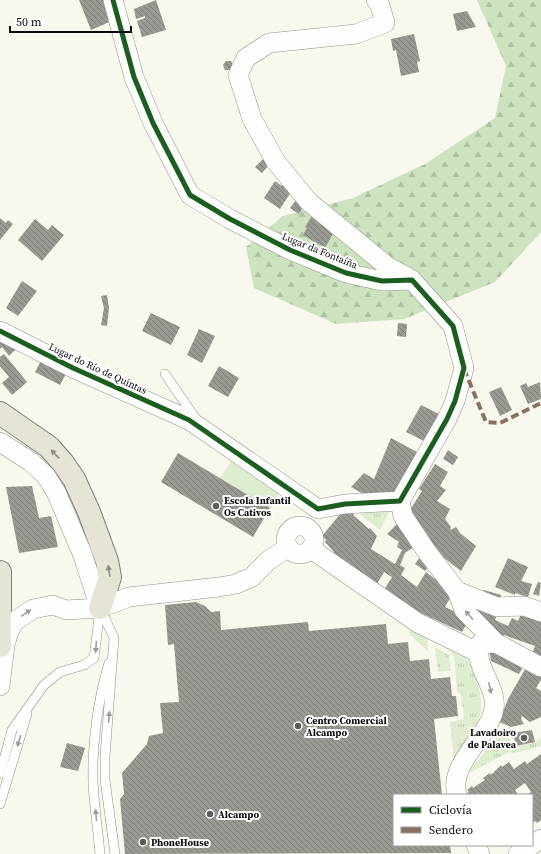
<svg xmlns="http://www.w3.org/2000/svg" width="541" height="854" viewBox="0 0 541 854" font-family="'Source Serif 4',serif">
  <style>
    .grass { fill: url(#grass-tufts) }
    .forest { fill: url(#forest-firs) }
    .park { fill: #deecd0 }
    .building { fill: url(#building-back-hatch) }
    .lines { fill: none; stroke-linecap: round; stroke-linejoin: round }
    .service-casing { stroke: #91918d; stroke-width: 10 }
    .minor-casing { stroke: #91918d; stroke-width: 20 }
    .trunk-casing { stroke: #7e7e7a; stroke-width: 24 }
    .service { stroke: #fefefc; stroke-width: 9 }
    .minor { stroke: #fefefc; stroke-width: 19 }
    .trunk { stroke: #e6e3d7; stroke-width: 22 }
    .quiet { stroke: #8d6e63; stroke-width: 4; stroke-dasharray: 8 4; stroke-linecap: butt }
    .cycleway-casing { stroke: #fff; stroke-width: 8 }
    .cycleway { stroke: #1b5e20; stroke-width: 5 }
    .oneway { fill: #8e8c85 }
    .oneway2 { fill: #9c9c9b }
    .poi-dot { fill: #5d5d5a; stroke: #fff; stroke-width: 1.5 }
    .labels { text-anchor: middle; stroke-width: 4; stroke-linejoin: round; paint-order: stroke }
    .street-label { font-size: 10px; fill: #0a0a0a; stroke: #fff }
    .poi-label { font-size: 10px; font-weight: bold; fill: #0a0a0a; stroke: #fff; text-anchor: start }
  </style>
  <defs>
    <pattern id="grass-tufts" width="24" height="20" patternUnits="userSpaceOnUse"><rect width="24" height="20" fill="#deecd0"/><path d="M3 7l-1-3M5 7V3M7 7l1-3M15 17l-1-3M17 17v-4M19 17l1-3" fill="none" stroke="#bdc9b1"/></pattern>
    <pattern id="forest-firs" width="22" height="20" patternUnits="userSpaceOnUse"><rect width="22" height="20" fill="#cde3bf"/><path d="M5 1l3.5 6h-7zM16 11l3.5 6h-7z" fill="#afc1a3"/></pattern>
    <pattern id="building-back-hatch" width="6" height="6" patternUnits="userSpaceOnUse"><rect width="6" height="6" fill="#9a9a94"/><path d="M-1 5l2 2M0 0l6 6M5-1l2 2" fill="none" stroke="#7c7c77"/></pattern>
  </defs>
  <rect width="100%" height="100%" fill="#f8f8ee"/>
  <!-- grass -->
  <g class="grass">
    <polygon points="391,508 380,530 360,514"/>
    <polygon points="408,626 427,636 428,651 410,635"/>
    <path d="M434 639C444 644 455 649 464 656 471 662 474 672 477 681 489 718 474 730 454 759L450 722 464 719 461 695 457 691 454 656 448 649 434 642Z"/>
    <polygon points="435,647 449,655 451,671 438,672"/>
    <path d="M498 736 508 737 511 745C521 747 534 744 541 738V746L512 754 511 751 467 774Z"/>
  </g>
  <!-- forest -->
  <polygon class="forest" points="477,0 541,0 541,232 495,282 404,319 336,324 254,288 246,247 283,216 353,198 425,164 495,118 506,66"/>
  <!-- park -->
  <polygon class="park" points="232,460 280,492 270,508 220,478"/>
  <!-- building -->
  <g class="building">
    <polygon points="79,0 105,0 114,20 91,30"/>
    <polygon points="156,0 166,30 142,37 137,21 145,18 145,16 136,19 134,9"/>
    <polygon points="467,11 476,27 457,31 453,14"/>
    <polygon points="414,34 420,61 417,62 419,72 401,76 396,50 393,51 391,39"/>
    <polygon points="226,61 231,61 233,66 231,70 225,70 223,65"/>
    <polygon points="263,159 269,165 262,173 255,167"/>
    <polygon points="275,181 282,186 283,184 285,186 284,188 291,192 280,209 264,198"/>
    <polygon points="298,197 306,203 299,214 290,208"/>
    <polygon points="313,214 320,218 317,222 334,232 325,248 303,235 307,228 305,227"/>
    <polygon points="0,218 6,223 8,220 13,224 0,240"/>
    <polygon points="35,219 48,230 52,225 64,235 42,261 18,240"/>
    <polygon points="22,281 37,291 18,316 6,308"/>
    <polygon points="107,295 109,308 107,326 101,325 104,308 101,296"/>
    <polygon points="151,313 180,327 171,345 142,331"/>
    <polygon points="398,323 407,324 406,337 397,336"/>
    <polygon points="199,329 215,336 202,363 187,355"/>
    <polygon points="0,335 18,347 9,356 2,347 0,349"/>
    <polygon points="4,354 27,382 12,395 2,383 9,377 0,366 0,357"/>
    <polygon points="43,357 68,370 60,385 35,372"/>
    <polygon points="219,366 239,378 228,397 208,386"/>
    <polygon points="540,382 541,399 528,404 520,386 526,383 528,387"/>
    <polygon points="501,387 512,410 500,416 489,392"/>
    <polygon points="421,405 439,414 424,441 406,432"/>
    <polygon points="391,438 417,452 395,492 367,496 351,487 364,473 374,479"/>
    <polygon points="448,450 458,457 453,465 443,459"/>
    <polygon points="178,453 270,508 253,537 161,482"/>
    <polygon points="435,464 448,472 440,486 446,490 437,501 450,509 445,519 451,527 450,528 451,530 456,527 460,533 476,546 461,571 444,558 408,513 422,491 419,489"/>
    <polygon points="32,486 39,518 51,516 58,547 19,553 6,487"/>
    <polygon points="349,509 354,514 353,515 369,529 370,528 377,536 371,549 395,564 402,550 397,547 399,542 387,534 399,522 415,546 405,553 400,565 405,568 401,575 417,587 426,572 453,593 445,607 462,615 467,623 462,632 414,610 384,590 392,577 384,572 377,584 333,554 334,552 325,542 326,540 322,536 341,513"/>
    <polygon points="420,557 429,565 425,571 415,564"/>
    <polygon points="508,558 528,567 521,581 532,584 528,597 515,593 515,595 495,587"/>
    <polygon points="538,582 541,583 539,596 533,594"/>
    <polygon points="484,590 501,595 499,602 482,593"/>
    <polygon points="196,602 205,606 211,612 220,611 221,630 308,622 309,631 386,624 388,644 408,642 410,661 429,659 431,679 450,677 452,696 456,696 458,716 434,719 442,795 394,795 394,845 450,845 451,853 125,854 120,799 124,794 122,773 147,744 149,736 163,733 160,703 179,702 174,644 168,645 165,605"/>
    <polygon points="468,607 498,612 495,620 508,626 512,618 518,621 523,610 541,616 541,661 531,657 535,646 504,635 501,640"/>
    <polygon points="489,648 525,663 519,674 491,661"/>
    <polygon points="528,664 541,672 541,680 536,688 541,691 541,717 530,722 522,716 521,719 524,724 511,727 499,722 508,699"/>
    <polygon points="532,730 535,742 516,746 513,733"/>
    <polygon points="67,743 85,748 78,771 60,767"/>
    <polygon points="541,754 541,820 537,823 535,821 532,824 532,795 527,795 531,792 525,783 515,790 518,795 466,794 469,792 467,790 472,786 473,788 485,780 483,778 490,773 491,775 501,765 502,767 509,762 514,769 525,761 527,764"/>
  </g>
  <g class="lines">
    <defs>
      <g id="service">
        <polyline points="165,374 196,419"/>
        <polyline points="100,608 114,638 105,756 105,780 115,854"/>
        <polyline points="0,774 12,730 44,685 60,672 84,665 94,658 100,609"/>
        <polyline points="0,804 27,714"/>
        <path d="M100 854C98 830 94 805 93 781 92 744 98 699 109 663"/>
      </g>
      <g id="minor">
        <polyline points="376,0 380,5 385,23 356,34 269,43 246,58 238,75 252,119 276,162 309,202 387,266 411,279"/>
        <polyline points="0,331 73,368 189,420 318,509 345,504 400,501 447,419 455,401 464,368 453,326 412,280 382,281 346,273 290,250 230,219 190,195 153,123 134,77 113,0"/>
        <polyline points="0,442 31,462 46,476 56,492 82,553 100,608"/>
        <polyline points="400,501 403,516 427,552 457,591 464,610 496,643"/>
        <circle cx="300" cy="540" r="14"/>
        <polyline points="311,549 418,623 477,652"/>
        <polyline points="457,591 497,607 524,606 541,612"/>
        <polyline points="0,686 5,645 9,631 15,621 33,609 53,605 66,610 100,608 129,597 219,587 236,584 252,577 269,560 287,548"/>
        <path d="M457 795C448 763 488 739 494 709 498 687 472 664 480 644L496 643 541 667"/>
        <polyline points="476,845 480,854"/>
        <polyline points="518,854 541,839"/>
      </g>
      <g id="trunk">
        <polyline points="0,413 49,447 63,463 74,479 89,512 107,561 110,577 100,608"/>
        <polyline points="0,572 0,646"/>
      </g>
    </defs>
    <!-- service casing -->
    <use href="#service" class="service-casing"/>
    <!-- minor casing -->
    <use href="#minor" class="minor-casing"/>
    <!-- trunk casing -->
    <use href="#trunk" class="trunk-casing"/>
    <!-- service -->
    <use href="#service" class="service"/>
    <!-- minor -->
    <use href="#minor" class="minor"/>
    <!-- trunk -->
    <use href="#trunk" class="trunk"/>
    <!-- quiet -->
    <polyline class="quiet" points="464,369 486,422 500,423 541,403"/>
    <defs>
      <polyline id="cycleway" points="0,331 73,368 189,420 318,509 345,504 400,501 447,419 455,401 464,368 453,326 412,280 382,281 346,273 290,250 230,219 190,195 153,123 134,77 113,0"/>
    </defs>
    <!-- cycleway casing -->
    <use href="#cycleway" class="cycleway-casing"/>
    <!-- cycleway -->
    <use href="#cycleway" class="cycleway"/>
  </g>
  <!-- one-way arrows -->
  <defs><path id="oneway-solid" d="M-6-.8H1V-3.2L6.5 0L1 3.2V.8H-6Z"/></defs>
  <g class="oneway">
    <use href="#oneway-solid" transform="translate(55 454) rotate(-133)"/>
    <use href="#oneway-solid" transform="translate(109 571) rotate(-99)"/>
  </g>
  <g class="oneway2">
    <use href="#oneway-solid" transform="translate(26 613) rotate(-34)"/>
    <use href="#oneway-solid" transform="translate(469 615) rotate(-132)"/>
    <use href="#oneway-solid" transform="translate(96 647) rotate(94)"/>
    <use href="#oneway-solid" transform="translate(490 688) rotate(78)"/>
    <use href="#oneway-solid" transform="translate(109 717) rotate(-85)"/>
    <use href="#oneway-solid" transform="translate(19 741) rotate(107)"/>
    <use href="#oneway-solid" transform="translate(96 815) rotate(-95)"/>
  </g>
  <!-- markers -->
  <g class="poi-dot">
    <circle cx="216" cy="506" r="4"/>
    <circle cx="298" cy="726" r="4"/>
    <circle cx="524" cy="738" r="4"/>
    <circle cx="210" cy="814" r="4"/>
    <circle cx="143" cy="842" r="4"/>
  </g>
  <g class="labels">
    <!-- street labels -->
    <g class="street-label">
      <text transform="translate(320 250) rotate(22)" y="4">Lugar da Fontaíña</text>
      <text transform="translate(98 368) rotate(25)" y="4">Lugar do Río de Quintas</text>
    </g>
    <!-- poi labels -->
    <g class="poi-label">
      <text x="224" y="504">Escola Infantil<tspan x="224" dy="12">Os Cativos</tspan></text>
      <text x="306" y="724">Centro Comercial<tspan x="306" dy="12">Alcampo</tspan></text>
      <text x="516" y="736" text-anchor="end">Lavadoiro<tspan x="516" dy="12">de Palavea</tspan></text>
      <text x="218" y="818">Alcampo</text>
      <text x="151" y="846">PhoneHouse</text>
    </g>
  </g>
  <!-- legend -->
  <rect x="393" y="794" width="140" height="52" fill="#ffffff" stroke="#9d9d9d"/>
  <rect x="401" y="807" width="20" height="6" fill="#1b5e20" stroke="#9d9d9d"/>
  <text x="429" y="814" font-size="12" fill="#0a0a0a">Ciclovía</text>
  <rect x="401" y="827" width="20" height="6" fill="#8d6e63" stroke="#9d9d9d"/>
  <text x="429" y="834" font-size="12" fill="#0a0a0a">Sendero</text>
  <!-- scale -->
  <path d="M10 26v6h121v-6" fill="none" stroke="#0a0a0a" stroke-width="2"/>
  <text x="16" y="26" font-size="12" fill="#0a0a0a" stroke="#ffffff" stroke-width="3" paint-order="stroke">50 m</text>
</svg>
